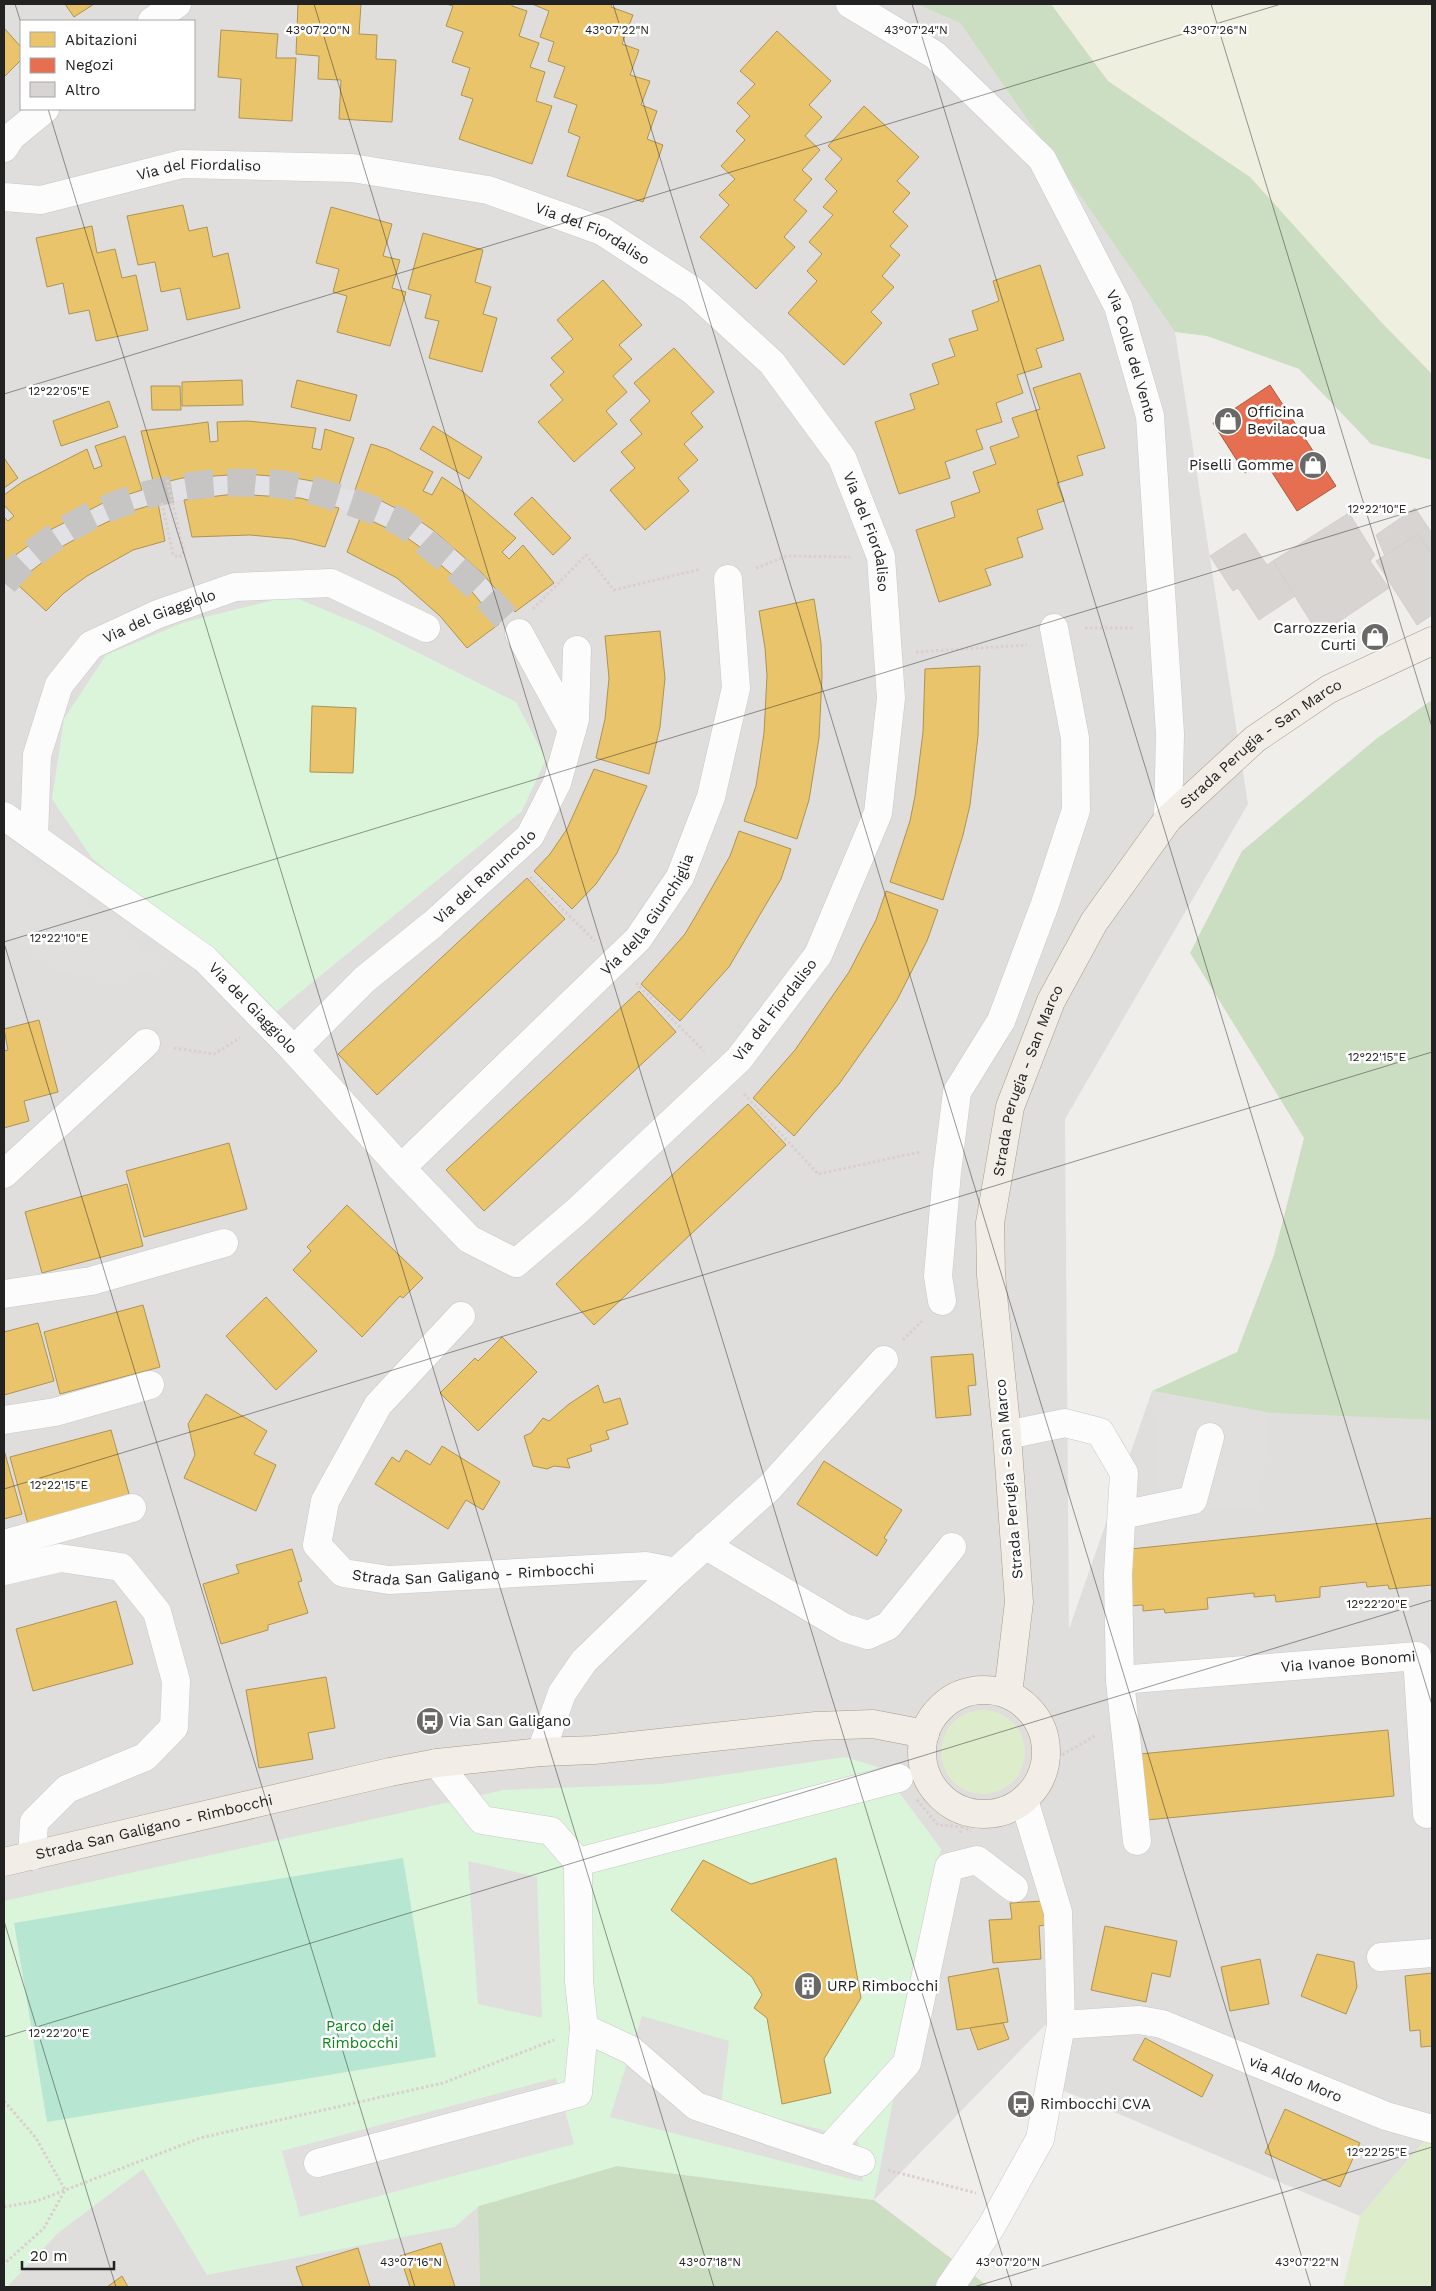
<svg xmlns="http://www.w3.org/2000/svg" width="1436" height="2291" viewBox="0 0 1436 2291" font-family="'Work Sans',sans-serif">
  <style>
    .residential { fill: #dfdedc; fill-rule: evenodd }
    .farmland { fill: #efefdf }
    .grass { fill: #ddeccb }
    .forest { fill: #cbdec1 }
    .park { fill: #daf5da }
    .pitch { fill: #b7e6d2 }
    .parking { fill: #e0dfde }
    .plaza { fill: #e2e1e5 }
    .homes { fill: #e9c46a; stroke: #ad9354 }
    .shops { fill: #e76f51; stroke: #ac5843 }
    .building { fill: #d7d4d2; stroke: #d3d0cc }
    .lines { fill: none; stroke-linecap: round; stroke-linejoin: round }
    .minor-tunnel { stroke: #c7c5c3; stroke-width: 28; stroke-dasharray: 28 14; stroke-linecap: butt }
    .minor-casing { stroke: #c9c8c7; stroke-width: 29 }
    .major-casing { stroke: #a79c86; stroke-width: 29 }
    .path { stroke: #dccecd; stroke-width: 3; stroke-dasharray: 2.5 2.5; stroke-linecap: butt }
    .minor { stroke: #fdfcfc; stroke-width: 28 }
    .major { stroke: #f3ede7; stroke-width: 28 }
    .path-bridge { stroke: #dccecd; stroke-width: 3; stroke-dasharray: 2.5 2.5; stroke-linecap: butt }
    .ticks { fill: none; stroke: #222; stroke-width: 1; stroke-opacity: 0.45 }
    .labels { text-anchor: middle; stroke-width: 5; stroke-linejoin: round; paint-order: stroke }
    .street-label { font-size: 15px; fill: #222; stroke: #fff }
    .poi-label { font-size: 15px; fill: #222; stroke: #fff; text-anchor: start }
    .park-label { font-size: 15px; fill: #0c8416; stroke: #fff }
    .ticks-label { font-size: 12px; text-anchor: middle; fill: #222; stroke: #fff; stroke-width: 5; stroke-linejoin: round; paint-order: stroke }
  </style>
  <rect width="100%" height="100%" fill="#f0eeeb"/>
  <!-- residential -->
  <path class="residential" d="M4 4H916L960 23 1175 332 1248 804 1065 1119 1069 1629 1152 1391 1270 1413 1432 1420V2132L1360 2216 1050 2085 1047 2023 874 2200 617 2166 479 2206 480 2287H4ZM21 21H194V109H21Z"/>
  <!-- farmland -->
  <polygon class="farmland" points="1051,4 1432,4 1432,374 1383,324 1250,177 1108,81"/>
  <!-- grass -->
  <g class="grass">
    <circle cx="983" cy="1752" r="42"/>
    <polygon points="1432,2132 1432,2287 1343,2287 1360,2216"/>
  </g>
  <!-- forest -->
  <g class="forest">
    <polygon points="916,4 1051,4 1108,81 1250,177 1383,324 1432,374 1432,460 1371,444 1299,369 1207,336 1175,332 960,23"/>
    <polygon points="1432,700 1432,1420 1270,1413 1152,1391 1237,1352 1274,1255 1304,1138 1190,953 1242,851 1376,739"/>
    <polygon points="617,2166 874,2200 989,2287 480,2287 478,2206"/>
  </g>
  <!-- park -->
  <g class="park">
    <polygon points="291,596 369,628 516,702 546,759 522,811 276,1012 252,994 92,858 52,799 64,719 106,655 185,622"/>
    <polygon points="845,1757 881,1768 941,1849 874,2200 617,2166 479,2206 455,2227 207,2275 143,2169 58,2233 7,2287 4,2287 4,1901 504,1790 662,1784"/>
  </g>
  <!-- pitch -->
  <polygon class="pitch" points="403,1858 436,2057 47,2122 14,1923"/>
  <!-- parking -->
  <g class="parking">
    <polygon points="4,837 165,966 128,977 107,978 58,972 4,926"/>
    <polygon points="1152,1391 1270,1413 1260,1508 1159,1507"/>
    <polygon points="468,1861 537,1877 542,2018 478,2004"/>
    <polygon points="642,2016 729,2041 721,2104 858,2139 863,2182 610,2117"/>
    <polygon points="556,2078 574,2144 300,2217 282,2151"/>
  </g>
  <!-- plaza -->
  <polygon class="plaza" points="226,474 295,478 368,494 417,519 433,530 482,573 515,612 499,624 473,593 451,572 406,537 376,521 320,502 300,498 252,494 234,494 158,503 127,512 63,546 4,594 4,568 17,554 50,530 105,502 167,480"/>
  <!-- homes -->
  <g class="homes">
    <polygon points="65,4 94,4 74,17"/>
    <polygon points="298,4 361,4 359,34 377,35 376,59 396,60 392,122 339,119 341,80 318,79 319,56 296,54"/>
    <polygon points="446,4 512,4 512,6 527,11 519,36 539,43 530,67 545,72 536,101 552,106 532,164 459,139 473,99 461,95 470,68 452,62 463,32 446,26 453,6"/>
    <polygon points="532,4 612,4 611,7 633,15 622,44 639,50 630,75 650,81 641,105 657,111 647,139 663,145 643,202 567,176 580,137 568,132 577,105 554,97 565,67 548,61 554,42 540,37 549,11"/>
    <polygon points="4,28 21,47 21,60 4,77"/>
    <polygon points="221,30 278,34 276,58 296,58 292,121 239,118 241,79 218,77"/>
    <polygon points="777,31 831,81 809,105 822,117 805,136 820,150 802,170 812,179 794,200 807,211 784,237 795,247 756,289 700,237 729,205 719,195 735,179 721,166 745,140 736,131 750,116 737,103 755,84 740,71"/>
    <polygon points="864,106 919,157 897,181 910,193 893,212 908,226 890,246 900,255 882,276 894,287 871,312 882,323 844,365 788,313 817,281 807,271 822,254 809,242 833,215 823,207 837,191 825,179 842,159 828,146"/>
    <polygon points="183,205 189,231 207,227 213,257 228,253 240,308 187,320 180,288 161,292 155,262 138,265 127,216"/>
    <polygon points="331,207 392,224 383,256 400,260 392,288 406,292 390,346 337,332 347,296 333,292 339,269 316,263"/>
    <polygon points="92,226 97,253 115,249 122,278 136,275 148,330 96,341 89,310 69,314 63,283 47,287 36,238"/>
    <polygon points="423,233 483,250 475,282 491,287 483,314 497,318 482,372 429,358 439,321 425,318 431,295 408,289"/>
    <polygon points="1040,265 1064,340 1036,349 1042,367 1017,375 1023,393 996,403 1002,422 976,430 983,449 945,462 950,478 899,494 875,422 915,409 910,394 939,384 932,364 955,356 949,339 978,330 972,311 999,301 993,281"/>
    <polygon points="603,280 642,325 619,345 632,359 613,376 627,392 606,411 617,424 574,462 538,422 563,400 550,385 564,372 551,358 573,339 557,320"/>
    <polygon points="674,348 714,392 691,413 703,427 684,444 698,460 678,478 689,491 645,530 610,490 635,468 621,452 642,434 630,420 650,401 634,383"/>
    <polygon points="1080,373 1105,448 1077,456 1083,475 1057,483 1064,501 1037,510 1043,529 1017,538 1023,557 985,569 991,585 939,602 916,530 955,517 951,502 980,492 973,472 996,464 990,447 1019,437 1012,418 1040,409 1033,388"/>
    <polygon points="242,380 243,405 182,406 182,382"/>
    <polygon points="297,380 357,395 350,421 291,407"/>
    <polygon points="151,386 180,386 181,410 152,410"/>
    <polygon points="109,401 118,427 61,446 53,421"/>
    <polygon points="248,421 316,428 312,448 321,450 325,429 354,438 338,488 318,482 295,478 246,474 182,478 154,485 141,431 208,422 210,442 218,441 217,422"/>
    <polygon points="433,426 482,457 469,479 420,449"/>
    <polygon points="125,436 142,490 105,502 50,530 17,554 4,568 4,517 8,521 14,516 4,505 4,495 22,482 87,449 94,469 102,466 95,446"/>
    <polygon points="371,444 387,449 433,472 423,491 432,495 442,477 462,491 516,538 502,552 509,559 523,545 554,583 515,612 482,573 433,530 417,519 368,494 355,490"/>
    <polygon points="4,458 18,478 4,488"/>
    <polygon points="234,494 300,498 339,508 325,547 293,539 250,535 192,537 184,500"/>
    <polygon points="532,497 571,538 553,555 514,514"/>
    <polygon points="158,503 165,541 133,550 87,576 64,593 46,611 16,583 63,546 99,526 128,512"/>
    <polygon points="361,516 406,537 420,547 473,593 499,624 467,648 440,616 397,578 347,552"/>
    <polygon points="814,599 821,643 822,676 819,738 809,800 797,839 744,821 756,786 764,733 767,676 765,648 759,611"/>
    <polygon points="660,631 665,678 660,727 649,774 596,758 605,719 609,678 605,636"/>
    <polygon points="980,666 978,736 970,805 963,835 943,900 890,882 910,821 915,796 923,732 925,669"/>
    <polygon points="312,706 356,708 353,773 310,772"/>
    <polygon points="594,769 647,786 617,853 596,884 572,909 534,871 550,854 567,829"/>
    <polygon points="739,831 791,849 781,879 729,967 680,1021 641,984 685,934 698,912 730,856"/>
    <polygon points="527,878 565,919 377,1095 338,1054"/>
    <polygon points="886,891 938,910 927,941 897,1000 878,1029 839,1084 794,1136 753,1098 795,1050 849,972 876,920"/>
    <polygon points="639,991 676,1032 484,1211 446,1170"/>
    <polygon points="39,1020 58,1092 24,1101 29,1121 4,1128 4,1051 8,1050 4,1029"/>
    <polygon points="748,1104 786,1145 594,1325 556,1284"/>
    <polygon points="229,1143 247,1209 144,1237 126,1171"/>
    <polygon points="127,1184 143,1246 42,1273 25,1212"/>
    <polygon points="347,1205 423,1278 403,1298 400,1296 362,1337 293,1270 311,1251 307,1247"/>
    <polygon points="266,1297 317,1351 276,1390 226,1336"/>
    <polygon points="143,1305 160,1367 60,1394 44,1332"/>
    <polygon points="38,1323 54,1381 4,1395 4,1332"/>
    <polygon points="502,1337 537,1372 478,1431 440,1393 475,1358 478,1361"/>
    <polygon points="973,1354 976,1385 968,1386 971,1415 936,1418 931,1357"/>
    <polygon points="598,1385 604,1403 620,1398 628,1424 606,1431 609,1439 590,1445 592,1451 567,1459 570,1468 554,1466 547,1469 533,1466 524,1436 531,1433 543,1418 549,1421 569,1404"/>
    <polygon points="206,1394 267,1431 254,1454 276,1465 256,1511 184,1478 195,1455 188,1424"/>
    <polygon points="111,1430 131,1501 29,1528 10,1457"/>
    <polygon points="442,1446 500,1482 483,1510 466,1500 448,1529 375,1484 392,1457 399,1462 406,1450 430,1465"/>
    <polygon points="4,1450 22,1514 4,1519"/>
    <polygon points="824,1461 902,1510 884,1538 887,1540 877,1556 797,1504"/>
    <polygon points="1432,1518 1432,1585 1389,1589 1388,1585 1367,1587 1366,1582 1320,1587 1320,1597 1276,1602 1275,1595 1254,1597 1254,1593 1207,1598 1208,1609 1165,1613 1164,1609 1143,1611 1143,1605 1127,1606 1121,1550"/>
    <polygon points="292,1549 302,1581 298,1582 308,1613 268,1625 268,1630 221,1644 203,1584 239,1573 236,1565"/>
    <polygon points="116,1601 133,1664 33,1691 16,1629"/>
    <polygon points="326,1677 335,1728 308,1733 313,1759 259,1768 246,1690"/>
    <polygon points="1388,1730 1394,1796 1147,1820 1140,1754"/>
    <polygon points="836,1858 861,1998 824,2059 831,2093 782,2104 767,2018 754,2008 762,1995 752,1977 671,1910 703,1860 751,1884"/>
    <polygon points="1043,1901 1045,1925 1039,1926 1041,1959 993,1963 989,1920 1012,1919 1010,1903"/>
    <polygon points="1105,1926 1177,1941 1170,1977 1152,1973 1146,2002 1091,1990"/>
    <polygon points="1317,1954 1354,1962 1357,1987 1346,2014 1301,1996"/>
    <polygon points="1260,1959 1269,2004 1230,2011 1221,1967"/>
    <polygon points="998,1968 1008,2022 957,2030 948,1977"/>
    <polygon points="1432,1973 1432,2046 1421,2047 1420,2030 1410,2031 1405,1976"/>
    <polygon points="1003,2023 1009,2039 978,2050 970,2028"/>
    <polygon points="1145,2038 1213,2075 1202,2097 1133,2060"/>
    <polygon points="1285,2109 1360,2143 1340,2187 1265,2153"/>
    <polygon points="441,2243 455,2287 410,2287 400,2256"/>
    <polygon points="358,2248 370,2287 303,2287 296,2267"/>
    <polygon points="122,2276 128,2287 107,2287"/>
  </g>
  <!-- shops -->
  <polygon class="shops" points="1270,385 1336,486 1297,511 1264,460 1245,473 1213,423"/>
  <!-- building -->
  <g class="building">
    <polygon points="1415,508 1432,533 1432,555 1418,534 1385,556 1376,535"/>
    <polygon points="1349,513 1375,555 1370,561 1389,588 1319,635 1273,561"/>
    <polygon points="1245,533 1267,565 1273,561 1295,596 1259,620 1238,588 1233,591 1210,556"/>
    <polygon points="1418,534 1432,555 1432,615 1417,625 1376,561"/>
  </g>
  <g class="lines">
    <!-- minor-tunnel -->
    <path class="minor-tunnel" d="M4 583C65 511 162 479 255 483 265 484 276 483 285 485 318 490 371 507 400 522 411 528 421 538 430 546 463 573 492 601 519 633"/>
    <defs>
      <g id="minor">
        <path id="s1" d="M850 4 935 55 1042 159 1118 306 1150 416 1170 734 1168 819"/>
        <polyline points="152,21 177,4"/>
        <polyline points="4,148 11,137 45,109"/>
        <path id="s2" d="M4 197 41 200 182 164 352 168 488 190 602 231 692 290 772 363 842 458 881 557 891 698 878 813 818 955 739 1059 576 1212 516 1263 469 1239 401 1168 294 1050 205 959 4 816"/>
        <polyline points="519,633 572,730"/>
        <path id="s3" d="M34 837 37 755 59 685 91 645 158 614 235 587 331 583 426 628"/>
        <path id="s4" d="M294 1050 365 979 433 924 530 836 557 783 575 719 577 650"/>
        <path id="s5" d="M401 1168 638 939 680 877 711 797 736 688 728 579"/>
        <polyline points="4,1174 146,1043"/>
        <polyline points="4,1294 91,1281 224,1243"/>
        <polyline points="942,1301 938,1276 947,1172 957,1092 1001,1021 1045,904 1076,810 1075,738 1054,628"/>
        <path id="s6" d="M461 1316 378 1405 325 1501 317 1545 343 1573 389 1580 646 1566 676 1572 770 1487 884 1360"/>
        <polyline points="4,1420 55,1412 150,1385"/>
        <polyline points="1007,1435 1065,1423 1100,1432 1124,1473 1118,1574 1120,1680 1137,1841"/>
        <polyline points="1122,1515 1193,1500 1210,1437"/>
        <polyline points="4,1544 132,1508"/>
        <polyline points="705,1545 845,1628 868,1635 888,1626 952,1547"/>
        <polyline points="4,1571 60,1558 121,1567 157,1612 176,1681 174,1727 145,1757 67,1789 34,1822 32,1856"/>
        <path id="s7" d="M1120 1680 1417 1656 1427 1814"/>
        <polyline points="541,1752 562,1693 584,1661 676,1572"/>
        <polyline points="578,1862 899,1778"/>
        <polyline points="1381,1957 1432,1953"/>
        <path id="s8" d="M1061 2025 1139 2020 1162 2024 1386 2116 1432 2129"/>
        <polyline points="584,2028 631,2050 696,2106 861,2162"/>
        <polyline points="827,2151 907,2063 949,1867 977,1860 1014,1888"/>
        <polyline points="318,2163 578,2093 584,2028 579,1981 578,1862 551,1831 482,1820 437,1763"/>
        <polyline points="950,2287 991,2227 1040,2139 1061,2025 1058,1912 1024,1800"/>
      </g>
      <g id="major">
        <circle cx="984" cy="1752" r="62"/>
        <path id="s9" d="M1008 1694 1019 1602 1007 1435 991 1275 990 1223 1010 1107 1051 1001 1094 922 1168 819 1255 739 1329 689 1432 641"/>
        <path id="s10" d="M4 1862 390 1772 437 1763 541 1752 594 1750 816 1726 873 1724 925 1734"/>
      </g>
    </defs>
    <!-- minor casing -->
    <use href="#minor" class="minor-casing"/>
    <!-- major casing -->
    <use href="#major" class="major-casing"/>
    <!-- path -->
    <g class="path">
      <polyline points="162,503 173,555 178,557 183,555 183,548 172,501"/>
      <polyline points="756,568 787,556 850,557"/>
      <polyline points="533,609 586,555 614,590 701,569"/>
      <polyline points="1085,628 1133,628"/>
      <polyline points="916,652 1027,645"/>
      <polyline points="530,877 595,941"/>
      <polyline points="636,983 704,1051"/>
      <polyline points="174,1048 214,1054 240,1038"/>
      <polyline points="744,1094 818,1174 920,1152"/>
      <polyline points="903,1340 922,1321"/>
      <polyline points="1045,1765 1096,1735"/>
      <polyline points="917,1800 938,1825 963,1827"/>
      <polyline points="960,1833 963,1827 971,1831"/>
      <polyline points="4,2101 36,2138 65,2190 44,2228 4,2264"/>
      <polyline points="888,2170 976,2193"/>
      <polyline points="4,2207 37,2201 200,2138 443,2083 554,2040"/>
    </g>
    <!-- minor -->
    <use href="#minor" class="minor"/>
    <!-- major -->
    <use href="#major" class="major"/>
    <!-- path-bridge -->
    <polyline class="path-bridge" points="167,480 172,501"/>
  </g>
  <!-- ticks -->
  <path class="ticks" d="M15 4 21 23M314 4 1012 2287M613 4 1311 2287M912 4 1432 1705M1211 4 1432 727M48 109 714 2287M4 394 1281 4M4 942 1432 505M4 943 415 2287M4 1489 1432 1052M4 1921 116 2287M4 2037 1432 1600M974 2287 1432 2147"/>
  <!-- icons -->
  <defs>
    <symbol id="shop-disc" viewBox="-11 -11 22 22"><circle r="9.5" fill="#6a6968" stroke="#fff"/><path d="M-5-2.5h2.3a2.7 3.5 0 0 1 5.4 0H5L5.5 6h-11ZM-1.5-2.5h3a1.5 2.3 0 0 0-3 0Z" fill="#fff"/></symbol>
    <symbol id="bus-disc" viewBox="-11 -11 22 22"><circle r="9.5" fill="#6a6968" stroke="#fff"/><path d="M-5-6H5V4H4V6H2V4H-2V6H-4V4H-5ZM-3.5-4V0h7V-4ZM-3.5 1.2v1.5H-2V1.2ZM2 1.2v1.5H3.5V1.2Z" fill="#fff"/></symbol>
    <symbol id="building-disc" viewBox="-11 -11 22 22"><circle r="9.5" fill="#6a6968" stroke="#fff"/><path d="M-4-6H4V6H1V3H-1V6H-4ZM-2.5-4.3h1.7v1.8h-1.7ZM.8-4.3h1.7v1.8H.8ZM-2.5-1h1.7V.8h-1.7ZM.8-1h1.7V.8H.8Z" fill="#fff"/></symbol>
  </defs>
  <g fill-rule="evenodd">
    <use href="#shop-disc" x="1212" y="405" width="32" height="32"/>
    <use href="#shop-disc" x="1297" y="449" width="32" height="32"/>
    <use href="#shop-disc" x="1359" y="621" width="32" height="32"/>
    <use href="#bus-disc" x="414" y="1705" width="32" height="32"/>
    <use href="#building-disc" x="792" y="1970" width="32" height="32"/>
    <use href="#bus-disc" x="1005" y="2088" width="32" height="32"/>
  </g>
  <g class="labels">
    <!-- street labels -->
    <g class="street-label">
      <text dy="5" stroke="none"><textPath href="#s2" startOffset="199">Via del Fiordaliso</textPath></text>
      <text dy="5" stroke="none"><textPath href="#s2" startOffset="604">Via del Fiordaliso</textPath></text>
      <text dy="5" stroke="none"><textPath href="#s1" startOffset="466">Via Colle del Vento</textPath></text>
      <text dy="5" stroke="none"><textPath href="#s2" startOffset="1024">Via del Fiordaliso</textPath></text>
      <text dy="5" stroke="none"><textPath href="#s3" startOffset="281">Via del Giaggiolo</textPath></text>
      <text dy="5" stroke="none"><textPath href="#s9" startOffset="1041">Strada Perugia - San Marco</textPath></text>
      <text dy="5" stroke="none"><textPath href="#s4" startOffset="258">Via del Ranuncolo</textPath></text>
      <text dy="5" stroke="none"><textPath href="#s5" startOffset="355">Via della Giunchiglia</textPath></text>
      <text transform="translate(253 1008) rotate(46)" y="5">Via del Giaggiolo</text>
      <text transform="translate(775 1010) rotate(-52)" y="5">Via del Fiordaliso</text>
      <text dy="5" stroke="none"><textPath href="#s9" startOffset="621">Strada Perugia - San Marco</textPath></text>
      <text transform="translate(1009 1479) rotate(-95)" y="5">Strada Perugia - San Marco</text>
      <text dy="5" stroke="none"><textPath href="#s6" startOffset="445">Strada San Galigano - Rimbocchi</textPath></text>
      <text dy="5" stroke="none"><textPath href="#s7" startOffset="229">Via Ivanoe Bonomi</textPath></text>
      <text dy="5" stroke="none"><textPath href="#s10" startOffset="154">Strada San Galigano - Rimbocchi</textPath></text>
      <text dy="5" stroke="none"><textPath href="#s8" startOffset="246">via Aldo Moro</textPath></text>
    </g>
    <!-- poi labels -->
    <g class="poi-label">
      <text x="1247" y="417">Officina<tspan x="1247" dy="17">Bevilacqua</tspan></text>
      <text x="1294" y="470" text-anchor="end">Piselli Gomme</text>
      <text x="1356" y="633" text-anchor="end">Carrozzeria<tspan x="1356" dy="17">Curti</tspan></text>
      <text x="449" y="1726">Via San Galigano</text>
      <text x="827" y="1991">URP Rimbocchi</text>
      <text x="1040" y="2109">Rimbocchi CVA</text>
    </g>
    <!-- park labels -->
    <g class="park-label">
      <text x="360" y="2031">Parco dei<tspan x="360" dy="17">Rimbocchi</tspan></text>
    </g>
  </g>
  <g class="ticks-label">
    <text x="318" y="34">43°07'20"N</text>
    <text x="617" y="34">43°07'22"N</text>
    <text x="916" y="34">43°07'24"N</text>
    <text x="1215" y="34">43°07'26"N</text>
    <text x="59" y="395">12°22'05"E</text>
    <text x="1377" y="513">12°22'10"E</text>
    <text x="59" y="942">12°22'10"E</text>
    <text x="1377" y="1061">12°22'15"E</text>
    <text x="59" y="1489">12°22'15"E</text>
    <text x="1377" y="1608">12°22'20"E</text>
    <text x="59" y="2037">12°22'20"E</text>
    <text x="1377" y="2156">12°22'25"E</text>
    <text x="411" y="2266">43°07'16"N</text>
    <text x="710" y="2266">43°07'18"N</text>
    <text x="1008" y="2266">43°07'20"N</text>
    <text x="1307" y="2266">43°07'22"N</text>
  </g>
  <!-- border -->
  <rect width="1436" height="2291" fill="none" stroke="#222222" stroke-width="10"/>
  <!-- legend -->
  <rect x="20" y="20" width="175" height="90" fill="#ffffff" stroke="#a7a7a7"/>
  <rect x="30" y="32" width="25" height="15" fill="#e9c46a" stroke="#a7a7a7"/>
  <text x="65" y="45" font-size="15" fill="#222222">Abitazioni</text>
  <rect x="30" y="58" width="25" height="15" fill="#e76f51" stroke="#a7a7a7"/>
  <text x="65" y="70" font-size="15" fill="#222222">Negozi</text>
  <rect x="30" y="82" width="25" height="15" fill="#d7d4d2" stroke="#a7a7a7"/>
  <text x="65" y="95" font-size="15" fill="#222222">Altro</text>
  <!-- scale -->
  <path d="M22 2261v8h92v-8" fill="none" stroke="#222222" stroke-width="2.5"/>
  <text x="30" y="2261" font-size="15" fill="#222222" stroke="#ffffff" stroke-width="4" paint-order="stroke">20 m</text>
</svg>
